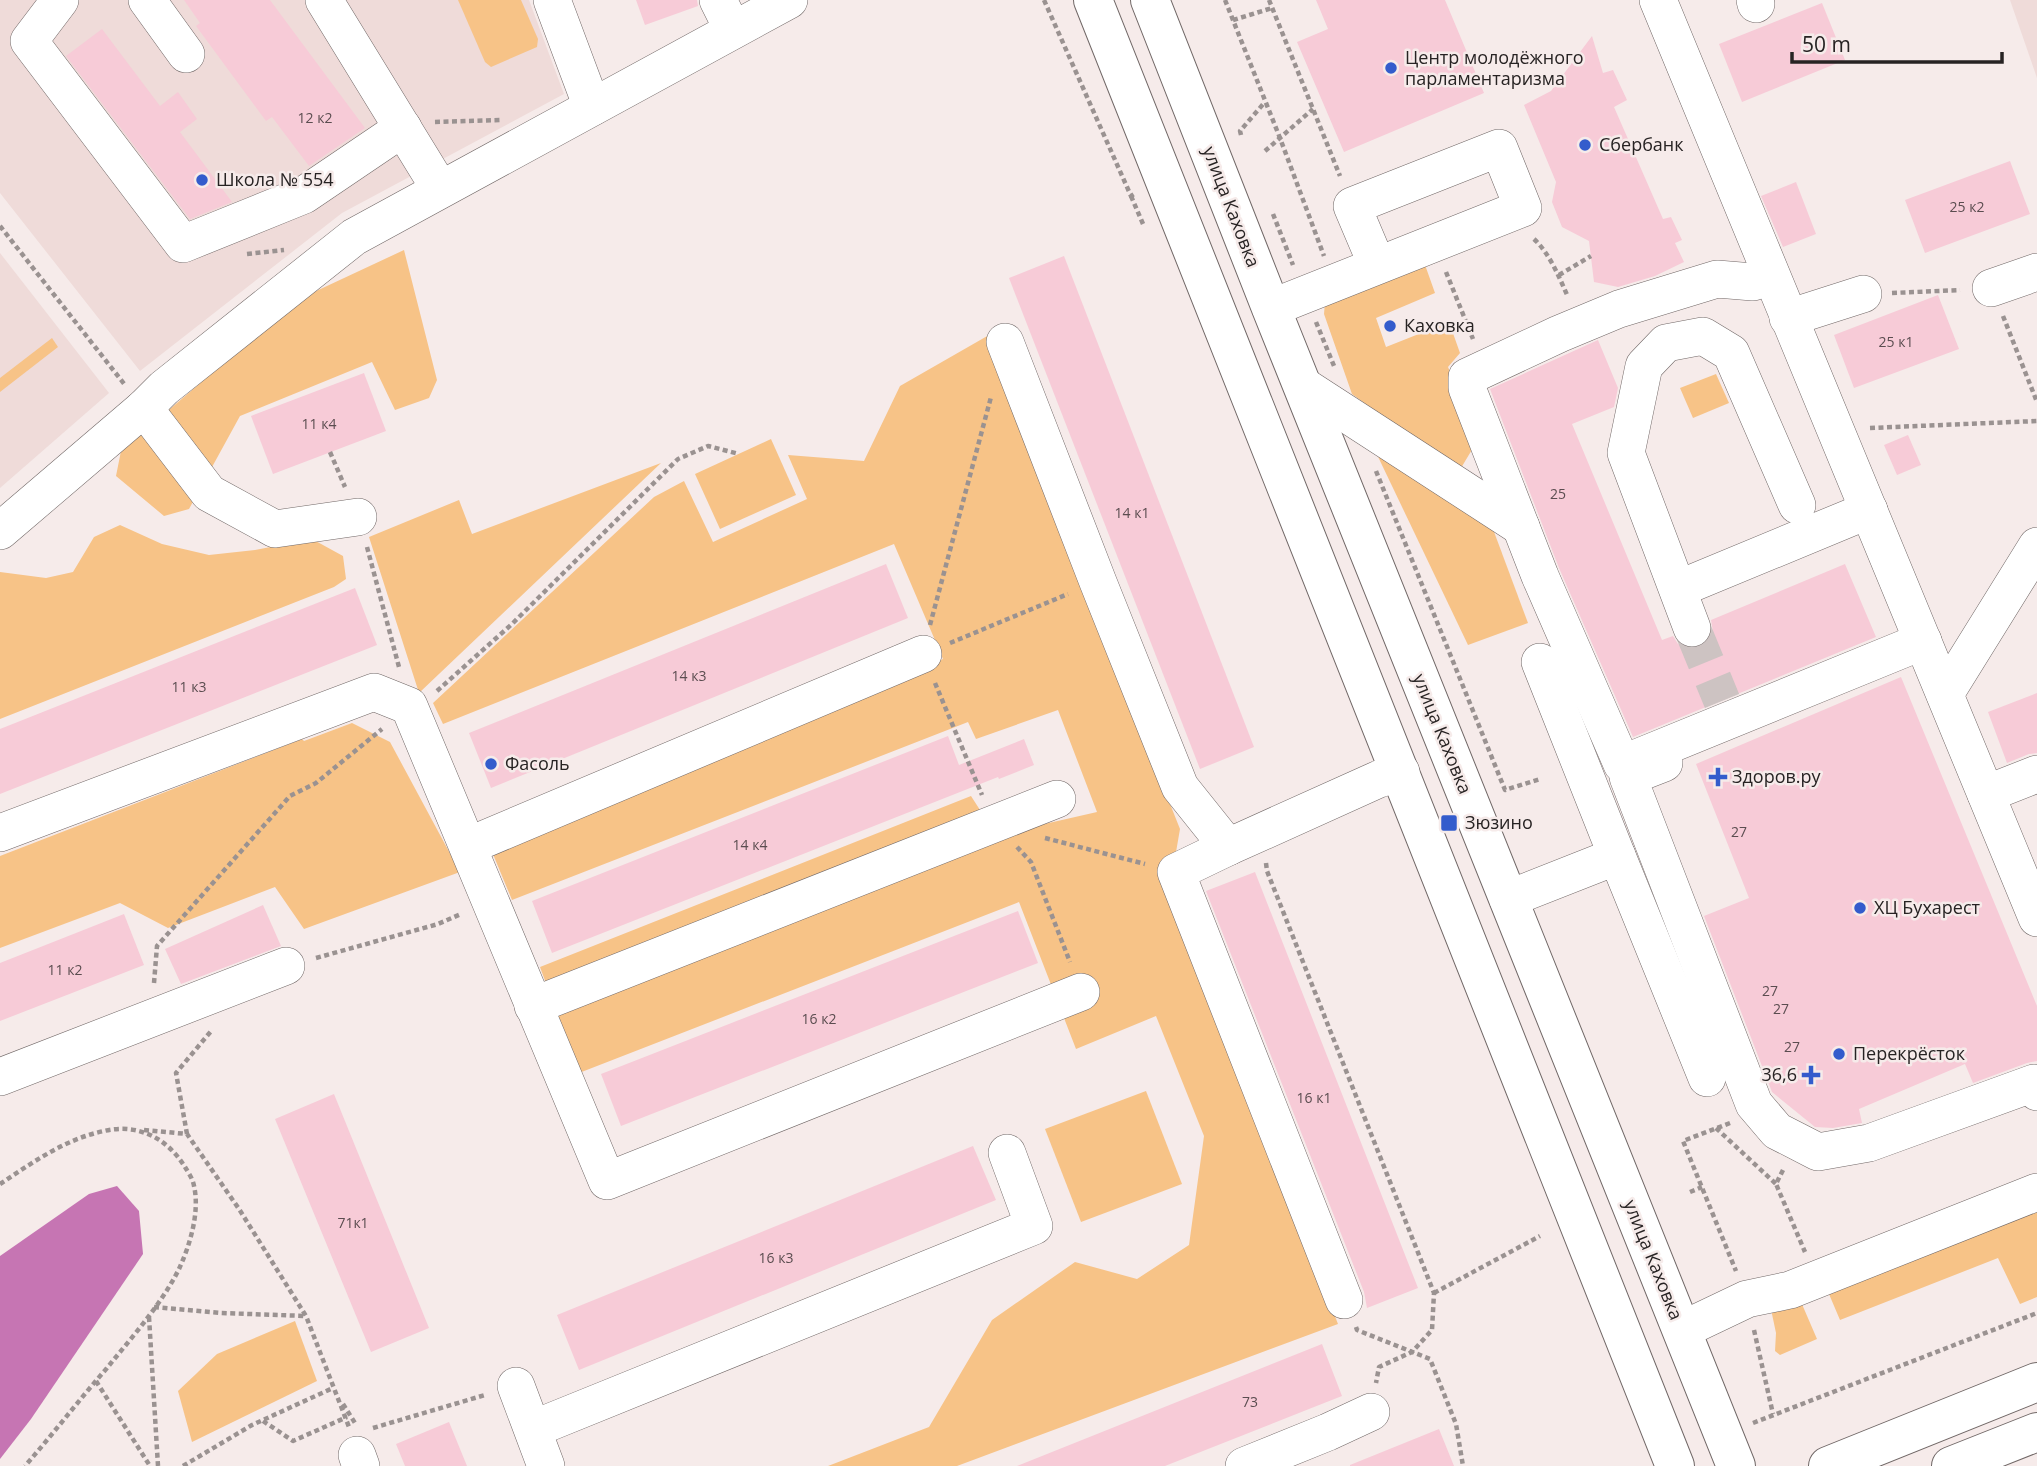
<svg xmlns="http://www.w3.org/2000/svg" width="2037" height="1466" viewBox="0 0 2037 1466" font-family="'Open Sans',sans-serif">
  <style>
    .built { fill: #efdbd9 }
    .green { fill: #f7c387 }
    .water { fill: #c675b3 }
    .building { fill: #f7cbd7 }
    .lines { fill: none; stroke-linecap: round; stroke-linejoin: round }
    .minor-tunnel { stroke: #cdc3c2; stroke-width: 37; stroke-dasharray: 37 18; stroke-linecap: butt }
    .minor-casing { stroke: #716867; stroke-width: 38 }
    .major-casing { stroke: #716867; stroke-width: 40 }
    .path { stroke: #9a9291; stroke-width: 4.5; stroke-dasharray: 5 3.5; stroke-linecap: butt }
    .minor { stroke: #fff; stroke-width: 37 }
    .major { stroke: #fff; stroke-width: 38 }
    .poi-dot { fill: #335ccc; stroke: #f6ebea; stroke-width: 2.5 }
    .labels { text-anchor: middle; stroke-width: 5; stroke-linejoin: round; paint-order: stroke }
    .number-label { font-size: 14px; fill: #5b4d50 }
    .poi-label { font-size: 18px; fill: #272323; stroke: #f6ebea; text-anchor: start }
    .street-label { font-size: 18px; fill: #272323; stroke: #f6ebea }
  </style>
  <rect width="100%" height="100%" fill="#f6ebea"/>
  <!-- built -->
  <g class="built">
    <polygon points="0,0 529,0 564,94 342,213 140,371 0,193"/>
    <polygon points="2010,0 2037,0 2037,78"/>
    <polygon points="0,253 109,393 0,488"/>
  </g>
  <!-- green -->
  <g class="green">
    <polygon points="458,0 521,0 538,39 537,47 491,67 485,62"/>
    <polygon points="404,250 437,380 429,398 395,410 372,362 240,416 189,509 164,516 116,476 121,451 297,300"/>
    <polygon points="1424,262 1435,293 1376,318 1386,347 1449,322 1460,353 1448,367 1479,438 1461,468 1453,468 1352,394 1324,314 1325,302"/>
    <polygon points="989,335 1088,598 1180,829 1171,881 1214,1000 1338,1324 957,1466 828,1466 929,1427 992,1320 1075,1262 1137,1279 1189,1245 1204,1136 1156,1016 1076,1049 1019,902 579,1073 540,967 971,796 996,835 1097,812 1058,710 976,739 968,722 512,900 490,847 943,659 894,544 443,724 433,703 654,497 684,481 713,542 807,499 788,455 864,461 900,386"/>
    <polygon points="52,338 58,347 0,392 0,378"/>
    <polygon points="1716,374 1729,403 1693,418 1680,388"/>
    <polygon points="771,439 796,495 720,529 695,474"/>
    <polygon points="1371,442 1490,521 1528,623 1468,645"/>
    <polygon points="661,463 419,693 369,537 459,500 472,534"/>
    <polygon points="120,525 162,544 209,555 255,550 312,539 343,556 346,579 334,587 0,719 0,572 46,578 73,572 94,537"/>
    <polygon points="352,723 390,742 460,872 304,929 275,887 168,928 120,903 0,948 0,856 302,739 304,741"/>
    <polygon points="1146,1091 1182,1184 1081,1222 1045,1129"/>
    <polygon points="2037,1202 2037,1297 2020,1304 1998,1258 1840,1320 1826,1287"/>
    <polygon points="1795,1288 1817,1339 1780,1355 1775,1351 1776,1333 1768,1295"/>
    <polygon points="295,1321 317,1381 192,1442 178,1391 217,1354"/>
  </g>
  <!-- water -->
  <polygon class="water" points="117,1186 139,1211 143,1254 31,1419 0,1459 0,1256 89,1194"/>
  <!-- building -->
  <g class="building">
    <polygon points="184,0 270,0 365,128 309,166 272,117 266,121 196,26 200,23"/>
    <polygon points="636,0 697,0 698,6 645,25"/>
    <polygon points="1316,0 1445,0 1484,93 1344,152 1297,42 1328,29"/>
    <polygon points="1822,3 1845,60 1742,102 1719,44"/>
    <polygon points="102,29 160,106 178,92 197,119 180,132 232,202 190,219 66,56"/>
    <polygon points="1592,36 1603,73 1613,70 1627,100 1614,107 1663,219 1671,217 1682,240 1675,243 1684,262 1655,276 1618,287 1594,282 1589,241 1562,227 1552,202 1556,182 1524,105 1551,91"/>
    <polygon points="2010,161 2030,214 1925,253 1905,200"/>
    <polygon points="1796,182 1816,234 1783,247 1761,196"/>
    <polygon points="1064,256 1254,747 1200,769 1009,278"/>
    <polygon points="1938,295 1959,349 1854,388 1834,335"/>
    <polygon points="1598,340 1618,388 1614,407 1572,424 1662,640 1673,636 1678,644 1688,649 1700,647 1708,642 1713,632 1711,620 1845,564 1876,637 1633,737 1559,568 1490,389"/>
    <polygon points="364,373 386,431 273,474 251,416"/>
    <polygon points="1908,435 1921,465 1897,475 1884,445"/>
    <polygon points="886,564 908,618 491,788 469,733"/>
    <polygon points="355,588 377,645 0,794 0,729"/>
    <polygon points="1901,677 2037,1006 2037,1061 2027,1063 1973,1083 1965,1064 1859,1109 1862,1123 1833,1128 1815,1127 1772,1092 1704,916 1749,898 1696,764"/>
    <polygon points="2037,693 2037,753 2029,754 2007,763 1988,712"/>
    <polygon points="948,736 959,765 1024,739 1034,765 999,779 998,777 552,953 532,901"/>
    <polygon points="1255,872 1418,1288 1367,1308 1364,1292 1206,891"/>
    <polygon points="263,905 281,946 181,984 165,949"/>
    <polygon points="1018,911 1038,963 621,1126 601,1074"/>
    <polygon points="124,914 144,965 0,1021 0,963"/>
    <polygon points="334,1094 429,1328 371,1352 275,1119"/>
    <polygon points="973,1146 996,1200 579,1370 557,1315"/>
    <polygon points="1322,1344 1342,1396 1309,1409 1165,1466 1017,1466"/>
    <polygon points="449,1422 467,1466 405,1466 396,1444"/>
    <polygon points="1439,1429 1454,1466 1350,1466 1350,1465"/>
  </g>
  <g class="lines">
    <!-- minor-tunnel -->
    <polyline class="minor-tunnel" points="1692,628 1722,701"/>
    <defs>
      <g id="minor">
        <polyline points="60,0 29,41 183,244 304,195 403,128"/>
        <polyline points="147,0 186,54"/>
        <polyline points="324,0 440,189"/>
        <polyline points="552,0 592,107"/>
        <polyline points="718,0 733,30"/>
        <polyline points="1658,0 2037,918"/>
        <polyline points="1755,0 1756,4"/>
        <polyline points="1770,276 1753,282 1717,279 1619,309 1559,334 1467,377 1467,388 1540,576 1622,764 1923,641"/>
        <polyline points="1991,288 2037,272"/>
        <polyline points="1271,308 1523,208 1499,148 1352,206 1377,265"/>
        <polyline points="1788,318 1863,294"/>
        <polyline points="1005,342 1098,582 1180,787 1228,847 1176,872 1344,1300"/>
        <polyline points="1302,385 1521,527"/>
        <polyline points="144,408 209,493 275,529 358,517"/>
        <polyline points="0,531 144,408 164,388 354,237 789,0"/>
        <polyline points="1678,589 1869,510"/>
        <polyline points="1692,628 1626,453 1644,366 1666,343 1703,336 1731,353 1797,505"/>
        <polyline points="1540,662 1617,856"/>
        <polyline points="1945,694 2037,546"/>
        <polyline points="1664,763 1628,777 1754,1104 1777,1131 1818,1152 1869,1143 2034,1083 2037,1092"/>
        <polyline points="1986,794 2037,774"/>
        <polyline points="0,833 374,692 409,706 607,1181 1081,992"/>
        <polyline points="468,846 923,654"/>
        <polyline points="1228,847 1379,779 1401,772"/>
        <polyline points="1508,899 1617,856 1707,1078"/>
        <polyline points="533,1006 1057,799"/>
        <polyline points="0,1077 286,966"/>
        <polyline points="1682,1330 1747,1299 1790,1290 2037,1192"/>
        <polyline points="516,1386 546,1466"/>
        <polyline points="533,1429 1034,1226 1007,1153"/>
        <polyline points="357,1455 361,1466"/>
        <polyline points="1244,1466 1328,1432 1371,1412"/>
      </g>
      <g id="major">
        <polyline points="1093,0 1675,1466"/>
        <polyline points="1150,0 1271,308 1736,1466"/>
        <polyline points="1828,1466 2037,1382"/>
        <polyline points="1951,1466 2037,1432"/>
      </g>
    </defs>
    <!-- minor casing -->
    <use href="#minor" class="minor-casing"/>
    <!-- major casing -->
    <use href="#major" class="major-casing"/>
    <!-- path -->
    <g class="path">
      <polyline points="1044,0 1131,196 1136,193"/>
      <polyline points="1225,0 1280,138 1324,256"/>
      <polyline points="1269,0 1340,176"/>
      <polyline points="1233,20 1272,8"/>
      <polyline points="435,122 500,120"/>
      <polyline points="1241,135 1240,131 1265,102"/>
      <polyline points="1265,151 1313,109"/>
      <polyline points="1131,196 1143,224"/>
      <polyline points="1273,214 1293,265"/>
      <polyline points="0,226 125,385"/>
      <path d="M1534 239C1550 254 1559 277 1568 297"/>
      <polyline points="247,254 284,250"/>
      <polyline points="1446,272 1473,339"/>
      <polyline points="1559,275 1591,256"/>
      <polyline points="1892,293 1960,290"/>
      <polyline points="2003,316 2037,402"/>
      <polyline points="1316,322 1334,366"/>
      <polyline points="1870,428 2037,421"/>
      <polyline points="330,452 345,487"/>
      <polyline points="1376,471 1505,790 1540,779"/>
      <polyline points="367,547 399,667"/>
      <polyline points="930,625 991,397"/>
      <polyline points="950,643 1068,594"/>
      <polyline points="935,683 982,795"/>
      <polyline points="437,691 512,624 678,459 708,446 739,454"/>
      <polyline points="1045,838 1145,864"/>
      <polyline points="1017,847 1031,862 1070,962"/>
      <polyline points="1266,863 1267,871 1434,1293 1432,1330 1412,1352 1379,1367 1376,1383"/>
      <polyline points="316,958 438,924 461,914"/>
      <polyline points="154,983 157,946 290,796 316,783 382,729"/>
      <polyline points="1730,1123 1683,1141 1736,1271"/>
      <polyline points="1716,1128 1776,1184"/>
      <polyline points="144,1130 187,1134 239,1209 306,1316 349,1427"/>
      <polyline points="187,1134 176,1073 212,1030"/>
      <polyline points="1783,1170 1776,1184 1805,1252"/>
      <path d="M0 1184C32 1163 65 1139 104 1131 138 1123 167 1138 185 1167 188 1172 193 1179 194 1186 200 1212 190 1245 179 1269 161 1305 132 1337 107 1368 79 1400 53 1434 25 1466"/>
      <polyline points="1690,1192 1702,1187"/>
      <polyline points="1434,1293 1540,1236"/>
      <polyline points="154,1307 221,1313 306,1316"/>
      <polyline points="149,1317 158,1466"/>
      <polyline points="1356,1327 1357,1330 1430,1359 1456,1424 1463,1466"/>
      <polyline points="1754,1330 1773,1414"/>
      <polyline points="96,1381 150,1466"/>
      <polyline points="343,1404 355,1423"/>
      <polyline points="263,1421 293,1441 347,1417"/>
      <polyline points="1753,1423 2037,1313"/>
      <polyline points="373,1428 485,1395"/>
      <polyline points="183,1466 252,1425 333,1388"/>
    </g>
    <!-- minor -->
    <use href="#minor" class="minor"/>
    <!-- major -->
    <use href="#major" class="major"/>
  </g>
  <!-- markers -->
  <g class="poi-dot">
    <circle cx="1391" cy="68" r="7"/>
    <circle cx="1585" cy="145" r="7"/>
    <circle cx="202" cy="180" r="7"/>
    <circle cx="1390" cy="326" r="7"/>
    <circle cx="491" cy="764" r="7"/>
    <path d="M1714.5 766.5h7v7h7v7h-7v7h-7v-7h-7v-7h7z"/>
    <rect x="1440" y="814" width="18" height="18" rx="3.5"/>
    <circle cx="1860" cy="908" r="7"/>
    <circle cx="1839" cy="1054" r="7"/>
    <path d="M1807.5 1064.5h7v7h7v7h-7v7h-7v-7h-7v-7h7z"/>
  </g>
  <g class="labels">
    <!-- number labels -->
    <g class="number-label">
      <text x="315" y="123">12 к2</text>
      <text x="1967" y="212">25 к2</text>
      <text x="1896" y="347">25 к1</text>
      <text x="319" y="429">11 к4</text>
      <text x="1558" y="499">25</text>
      <text x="1132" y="518">14 к1</text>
      <text x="689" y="681">14 к3</text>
      <text x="189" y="692">11 к3</text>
      <text x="1739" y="837">27</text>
      <text x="750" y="850">14 к4</text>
      <text x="65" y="975">11 к2</text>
      <text x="1770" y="996">27</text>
      <text x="1781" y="1014">27</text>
      <text x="819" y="1024">16 к2</text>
      <text x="1792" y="1052">27</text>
      <text x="1314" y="1103">16 к1</text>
      <text x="353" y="1228">71к1</text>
      <text x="776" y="1263">16 к3</text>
      <text x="1250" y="1407">73</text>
    </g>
    <!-- poi labels -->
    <g class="poi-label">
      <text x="1405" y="64">Центр молодёжного<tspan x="1405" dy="21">парламентаризма</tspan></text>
      <text x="1599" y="151">Сбербанк</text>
      <text x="216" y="186">Школа № 554</text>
      <text x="1404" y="332">Каховка</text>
      <text x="505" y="770">Фасоль</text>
      <text x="1732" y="783">Здоров.ру</text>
      <text x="1465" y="829">Зюзино</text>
      <text x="1874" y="914">ХЦ Бухарест</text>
      <text x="1853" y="1060">Перекрёсток</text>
      <text x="1797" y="1081" text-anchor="end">36,6</text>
    </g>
    <!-- street labels -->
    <g class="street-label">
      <text transform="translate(1231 207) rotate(69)" y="6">улица Каховка</text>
      <text transform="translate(1442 734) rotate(68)" y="6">улица Каховка</text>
      <text transform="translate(1653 1260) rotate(68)" y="6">улица Каховка</text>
    </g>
  </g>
  <!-- scale -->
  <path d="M1792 52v10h210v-10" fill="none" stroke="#272323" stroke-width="3.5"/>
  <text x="1802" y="52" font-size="21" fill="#272323" stroke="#f6ebea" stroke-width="5" paint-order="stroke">50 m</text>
</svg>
